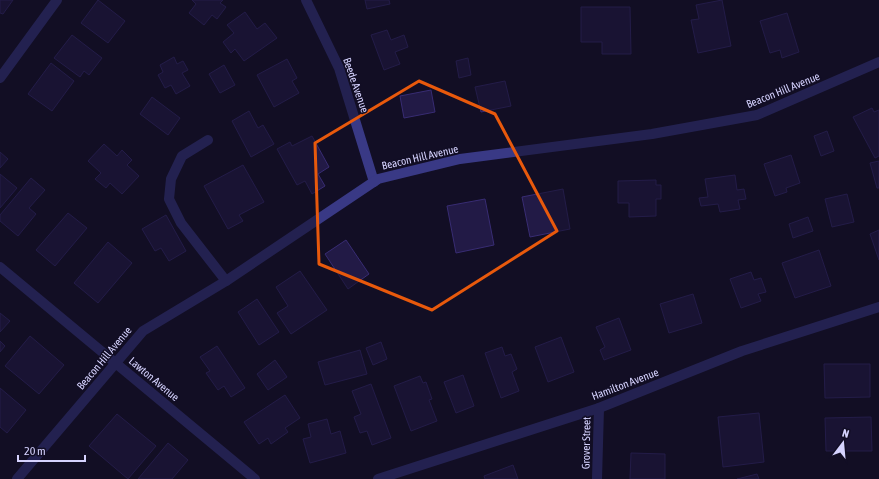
<svg xmlns="http://www.w3.org/2000/svg" width="879" height="479" viewBox="0 0 879 479" font-family="'Asap Condensed',sans-serif">
  <style>
    .building { fill: #221a46; stroke: #382c73 }
    .lines { fill: none; stroke-linecap: round; stroke-linejoin: round }
    .minor { stroke: #393985; stroke-width: 10 }
    .marked { fill: none; stroke: #e8590c; stroke-width: 3; stroke-linejoin: round }
    .labels { text-anchor: middle; stroke-width: 3; stroke-linejoin: round; paint-order: stroke }
    .street-label { font-size: 11px; fill: #d6d3ff; stroke: #120e25 }
  </style>
  <rect width="100%" height="100%" fill="#120e25"/>
  <!-- building -->
  <g class="building">
    <polygon points="0,0 13,0 3,14 0,13"/>
    <polygon points="98,0 125,21 108,43 81,23"/>
    <polygon points="192,0 223,0 220,3 226,7 217,19 212,15 204,25 189,13 196,4"/>
    <polygon points="365,0 389,0 390,4 367,9"/>
    <polygon points="722,0 731,46 698,53 691,20 699,19 696,5"/>
    <polygon points="581,7 630,7 631,54 602,54 602,42 581,42"/>
    <polygon points="245,12 257,29 265,23 277,38 244,61 235,49 231,53 223,42 234,33 227,25"/>
    <polygon points="787,13 799,52 782,58 780,50 770,53 760,21"/>
    <polygon points="387,30 391,40 404,35 408,47 395,52 400,64 384,70 371,35"/>
    <polygon points="72,35 102,58 89,75 84,71 80,77 54,58"/>
    <polygon points="174,57 177,64 183,61 188,70 182,73 190,86 176,94 171,85 165,88 158,75 163,72 160,65"/>
    <polygon points="468,58 471,75 459,78 456,61"/>
    <polygon points="287,59 297,78 292,81 299,93 274,107 257,75"/>
    <polygon points="51,63 74,81 52,111 28,94"/>
    <polygon points="224,65 235,85 220,93 209,74"/>
    <polygon points="505,81 511,106 481,112 475,87"/>
    <polygon points="431,90 435,112 404,118 400,96"/>
    <polygon points="152,97 180,118 168,135 140,114"/>
    <polygon points="872,108 874,112 879,110 879,156 875,158 853,117"/>
    <polygon points="249,111 258,128 263,125 274,144 251,157 232,121"/>
    <polygon points="827,131 834,151 821,156 814,136"/>
    <polygon points="312,136 329,167 318,174 325,186 312,194 305,181 297,185 277,149 290,142 292,146"/>
    <polygon points="104,144 117,156 122,150 132,160 127,165 139,176 122,194 110,183 106,188 95,179 101,173 88,161"/>
    <polygon points="0,152 8,159 0,168"/>
    <polygon points="791,155 800,183 786,188 787,192 775,196 764,164"/>
    <polygon points="879,161 879,188 877,188 870,163"/>
    <polygon points="243,165 264,202 239,215 243,221 228,229 204,186"/>
    <polygon points="0,174 17,188 0,208"/>
    <polygon points="735,175 737,190 744,189 746,199 738,200 740,209 720,212 718,204 701,206 699,198 708,197 705,179"/>
    <polygon points="31,178 45,190 29,208 36,214 18,236 0,221 0,215"/>
    <polygon points="656,180 656,185 661,185 661,199 656,199 656,216 629,217 629,203 618,203 618,181"/>
    <polygon points="563,189 570,229 530,237 522,197"/>
    <polygon points="847,194 854,222 832,227 825,199"/>
    <polygon points="485,199 494,245 456,253 447,206"/>
    <polygon points="68,213 87,228 55,266 36,250"/>
    <polygon points="166,215 186,251 169,261 161,248 155,251 142,229"/>
    <polygon points="808,217 813,231 793,238 789,224"/>
    <polygon points="879,230 879,260 870,234"/>
    <polygon points="346,240 369,274 348,289 325,254"/>
    <polygon points="108,242 132,263 98,303 74,283"/>
    <polygon points="819,250 831,286 795,298 782,263"/>
    <polygon points="300,271 327,310 291,334 277,313 288,306 276,287"/>
    <polygon points="751,272 754,280 761,278 766,292 758,294 761,301 741,308 730,279"/>
    <polygon points="693,294 702,323 669,333 660,304"/>
    <polygon points="257,299 279,332 259,345 238,312"/>
    <polygon points="0,313 10,321 0,332"/>
    <polygon points="619,318 631,350 604,360 600,350 605,347 596,327"/>
    <polygon points="30,336 64,365 39,394 5,366"/>
    <polygon points="561,337 574,372 548,382 535,347"/>
    <polygon points="0,341 5,346 0,352"/>
    <polygon points="381,342 387,359 373,365 366,348"/>
    <polygon points="217,346 245,388 231,397 224,386 218,390 206,373 210,371 200,357"/>
    <polygon points="502,347 505,356 511,354 517,369 512,372 519,391 501,398 485,353"/>
    <polygon points="360,350 367,374 325,385 318,362"/>
    <polygon points="275,360 287,377 268,390 257,374"/>
    <polygon points="824,364 870,364 870,397 825,398"/>
    <polygon points="463,375 474,406 456,413 444,382"/>
    <polygon points="420,376 423,383 426,382 432,399 429,400 437,421 411,431 394,386"/>
    <polygon points="371,384 391,438 372,445 367,431 360,433 354,417 361,414 352,391"/>
    <polygon points="0,388 26,410 7,433 0,427"/>
    <polygon points="285,395 300,418 285,428 288,432 271,444 268,438 259,444 244,422"/>
    <polygon points="759,413 764,462 723,467 718,417"/>
    <polygon points="117,414 156,446 128,479 89,446"/>
    <polygon points="871,417 872,451 826,451 825,418"/>
    <polygon points="327,419 331,434 340,431 346,453 310,463 303,439 311,437 308,424"/>
    <polygon points="168,443 188,460 172,479 138,479"/>
    <polygon points="631,453 665,454 665,479 630,479"/>
    <polygon points="513,465 518,479 485,479 484,476"/>
    <polygon points="757,474 759,479 737,479"/>
  </g>
  <g class="lines">
    <!-- minor -->
    <g class="minor">
      <polyline points="306,0 339,68 374,182"/>
      <polyline points="0,78 57,0"/>
      <polyline points="208,140 182,156 171,179 169,199 181,223 226,281"/>
      <polyline points="0,267 255,479"/>
      <polyline points="17,479 143,331 226,281 378,179 460,159 652,134 757,115 879,62"/>
      <polyline points="378,479 599,408 742,351 879,307"/>
      <polyline points="597,479 599,408"/>
    </g>
  </g>
  <!-- marked area -->
  <path d="M0 0H879V479H0ZM419 81 495 114 557 231 432 310 319 264 315 143Z" fill="#120e25" fill-opacity=".55" fill-rule="evenodd"/>
  <path class="marked" d="M419 81 495 114 557 231 432 310 319 264 315 143Z"/>
  <g class="labels">
    <!-- street labels -->
    <g class="street-label">
      <text transform="translate(356 85) rotate(71)" y="4">Beede Avenue</text>
      <text transform="translate(783 90) rotate(-22)" y="4">Beacon Hill Avenue</text>
      <text transform="translate(420 157) rotate(-13)" y="4">Beacon Hill Avenue</text>
      <text transform="translate(104 358) rotate(-50)" y="4">Beacon Hill Avenue</text>
      <text transform="translate(154 379) rotate(40)" y="4">Lawton Avenue</text>
      <text transform="translate(625 384) rotate(-21)" y="4">Hamilton Avenue</text>
      <text transform="translate(586 443) rotate(-89)" y="4">Grover Street</text>
    </g>
  </g>
  <!-- north arrow -->
  <g transform="translate(843 443) rotate(16)" stroke="#120e25" stroke-width="3" paint-order="stroke">
  <path d="M0-3L7 15L0 10L-7 15Z" fill="#d6d3ff"/>
  <text y="-6" font-size="11" font-weight="bold" text-anchor="middle" fill="#d6d3ff">N</text>
  </g>
  <!-- scale -->
  <path d="M18 455v6h67v-6" fill="none" stroke="#d6d3ff" stroke-width="2"/>
  <text x="24" y="455" font-size="12" fill="#d6d3ff" stroke="#120e25" stroke-width="3" paint-order="stroke">20 m</text>
</svg>
